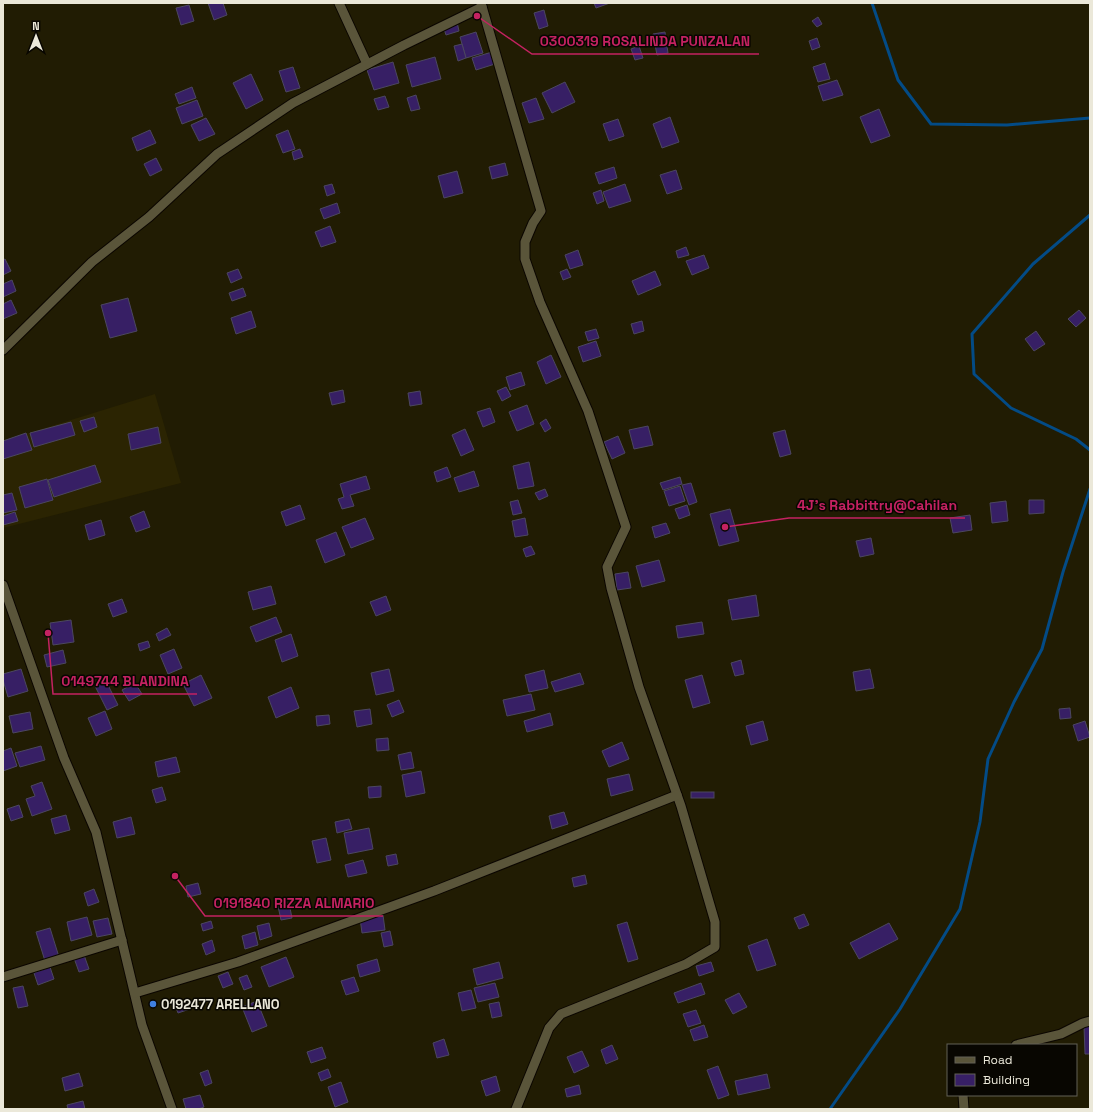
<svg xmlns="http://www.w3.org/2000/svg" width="1093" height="1112" viewBox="0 0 1093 1112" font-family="'Space Grotesk',sans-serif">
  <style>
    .built { fill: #2b2402 }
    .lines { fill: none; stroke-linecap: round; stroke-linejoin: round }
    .stream { stroke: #034b86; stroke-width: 3 }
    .building { fill: #371f65; stroke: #4c4760 }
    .minor-casing { stroke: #0b0600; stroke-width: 11 }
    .minor { stroke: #5a553a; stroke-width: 9 }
    .shop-dot { fill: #3f7fe0; stroke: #080601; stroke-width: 1.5 }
    .labels { text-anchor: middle; stroke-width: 3; stroke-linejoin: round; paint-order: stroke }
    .poi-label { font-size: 13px; font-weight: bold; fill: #ebe8d9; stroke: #080601; text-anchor: start }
    .leader { fill: none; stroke: #c42261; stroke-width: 1.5 }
    .callout-dot { fill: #c42261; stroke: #080601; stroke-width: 1.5 }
    .callout-label { font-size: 14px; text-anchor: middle; font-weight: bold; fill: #c42261; stroke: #080601; stroke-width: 3; stroke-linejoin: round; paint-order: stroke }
  </style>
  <rect width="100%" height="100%" fill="#211c03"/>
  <!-- built -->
  <polygon class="built" points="155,394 181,483 3,528 3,441"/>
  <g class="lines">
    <!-- stream -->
    <g class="stream">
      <polyline points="872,3 898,80 931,124 1007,125 1090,118"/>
      <polyline points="1090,215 1033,264 972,334 974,374 1011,408 1076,439 1090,450"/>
      <polyline points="830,1109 900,1009 960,909 980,822 988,759 1014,702 1042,649 1063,572 1090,489"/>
    </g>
  </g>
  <!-- building -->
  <g class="building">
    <polygon points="208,3 223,3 227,15 214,20"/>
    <polygon points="594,3 610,3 596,8"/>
    <polygon points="189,5 194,21 181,25 176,8"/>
    <polygon points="544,10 548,26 539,29 534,13"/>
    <polygon points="818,17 822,24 817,27 812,21"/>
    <polygon points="457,22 459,31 446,35 443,26"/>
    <polygon points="476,32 483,53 466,58 460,37"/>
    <polygon points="665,32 668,53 657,55 653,34"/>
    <polygon points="817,38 820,47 812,50 809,41"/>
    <polygon points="462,44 466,58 458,61 454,46"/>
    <polygon points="639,46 643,58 635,60 631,49"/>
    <polygon points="492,52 495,64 476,70 472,58"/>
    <polygon points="435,57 441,79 412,87 406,65"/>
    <polygon points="393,62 399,83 374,90 367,70"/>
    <polygon points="825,63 830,79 818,82 813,67"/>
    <polygon points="293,67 300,88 286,92 279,71"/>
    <polygon points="251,74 263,100 246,109 233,83"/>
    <polygon points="837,80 843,95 823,101 818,86"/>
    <polygon points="565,82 575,102 552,113 542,93"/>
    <polygon points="192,87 196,98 179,104 175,94"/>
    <polygon points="416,95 420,109 411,111 407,98"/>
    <polygon points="385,96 389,107 378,110 374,99"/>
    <polygon points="536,98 544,119 529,123 522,103"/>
    <polygon points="197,100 203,116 182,124 176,108"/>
    <polygon points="879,109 890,136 871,143 860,117"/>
    <polygon points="670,117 679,142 662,148 653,124"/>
    <polygon points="206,118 215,134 199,141 191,125"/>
    <polygon points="618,119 624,136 609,141 603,124"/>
    <polygon points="150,130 156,143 137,151 132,138"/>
    <polygon points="288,130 295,149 283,153 276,135"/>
    <polygon points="300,149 303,157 294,160 292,152"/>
    <polygon points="156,158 162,170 150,176 144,164"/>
    <polygon points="505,163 508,175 492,179 489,167"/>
    <polygon points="614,167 617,178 599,184 595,173"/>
    <polygon points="676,170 682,189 667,194 660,175"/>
    <polygon points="457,171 463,193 444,198 438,176"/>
    <polygon points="332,184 335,193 327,196 324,186"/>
    <polygon points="625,184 631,201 609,208 603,192"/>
    <polygon points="601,190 604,201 597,204 593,193"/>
    <polygon points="337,203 340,213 324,219 320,209"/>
    <polygon points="330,226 336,242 321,247 315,232"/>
    <polygon points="686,247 689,255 678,258 676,251"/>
    <polygon points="578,250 583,265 570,269 565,255"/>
    <polygon points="704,255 709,268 692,275 686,261"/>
    <polygon points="5,259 11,271 3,275 3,260"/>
    <polygon points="238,269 242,278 231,283 227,273"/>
    <polygon points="567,269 571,277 563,280 560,272"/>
    <polygon points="655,271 661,285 638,295 632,281"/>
    <polygon points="12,280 16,291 3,297 3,284"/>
    <polygon points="243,288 246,296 232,301 229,293"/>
    <polygon points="128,298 137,331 110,338 101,305"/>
    <polygon points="11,300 17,313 3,319 3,304"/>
    <polygon points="1079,310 1086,318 1076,327 1068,319"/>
    <polygon points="251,311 256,327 236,334 231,318"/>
    <polygon points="642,321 644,331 634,334 631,324"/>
    <polygon points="596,329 599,338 588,341 585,332"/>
    <polygon points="1036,331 1045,344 1034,351 1025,339"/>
    <polygon points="596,341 601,356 583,362 578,347"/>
    <polygon points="551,355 561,377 546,384 537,362"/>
    <polygon points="521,372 525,385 510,390 506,377"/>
    <polygon points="506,387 511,396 502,401 497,391"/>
    <polygon points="343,390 345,402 332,405 329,393"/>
    <polygon points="420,391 422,404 410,406 408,393"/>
    <polygon points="527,405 534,424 517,431 509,412"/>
    <polygon points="490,408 495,422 483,427 477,412"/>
    <polygon points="94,417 97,427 84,432 80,421"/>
    <polygon points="546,419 551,428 545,432 540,423"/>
    <polygon points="71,422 75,435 34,447 30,433"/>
    <polygon points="648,426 653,445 634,449 629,430"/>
    <polygon points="158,427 161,443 131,450 128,434"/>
    <polygon points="465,429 474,450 461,456 452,435"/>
    <polygon points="785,430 791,454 780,457 773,433"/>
    <polygon points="26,433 32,450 3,459 3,441"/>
    <polygon points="618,436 625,453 612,459 604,442"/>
    <polygon points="529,462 534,486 518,489 513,466"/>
    <polygon points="95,465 101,482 54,497 48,480"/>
    <polygon points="447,467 451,477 437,482 434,472"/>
    <polygon points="474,471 479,486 459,492 454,478"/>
    <polygon points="366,476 370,489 350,495 354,506 342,509 338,499 344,497 340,484"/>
    <polygon points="680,477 682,484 663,490 660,483"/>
    <polygon points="47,479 53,500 25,508 19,487"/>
    <polygon points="691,483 697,502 689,505 682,485"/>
    <polygon points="680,486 685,501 669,506 664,491"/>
    <polygon points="545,489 548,496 539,500 535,493"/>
    <polygon points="12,493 17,510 3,513 3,495"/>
    <polygon points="518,500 522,513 513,515 510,502"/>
    <polygon points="1029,500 1044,500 1044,513 1029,514"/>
    <polygon points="1006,501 1008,521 992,523 990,503"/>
    <polygon points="300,505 305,519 286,526 281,512"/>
    <polygon points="687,505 690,515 679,519 675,509"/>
    <polygon points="730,509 739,541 719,546 710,514"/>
    <polygon points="144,511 150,527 136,532 130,517"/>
    <polygon points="15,512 18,521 3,525 3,516"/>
    <polygon points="970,515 972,530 953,533 950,518"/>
    <polygon points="365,518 374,539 351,548 342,527"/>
    <polygon points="525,518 528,535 515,537 512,521"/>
    <polygon points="101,520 105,535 89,540 85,525"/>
    <polygon points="666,523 670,533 655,538 652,527"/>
    <polygon points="336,532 345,555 325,563 316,540"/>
    <polygon points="871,538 874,554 860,557 856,541"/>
    <polygon points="531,546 535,554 526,557 523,549"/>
    <polygon points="659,560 665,581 642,587 636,566"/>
    <polygon points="628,572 631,588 617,590 615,574"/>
    <polygon points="271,586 276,604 253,610 248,592"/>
    <polygon points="756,595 759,616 732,620 728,600"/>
    <polygon points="386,596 391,610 376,616 370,602"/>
    <polygon points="122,599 127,612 113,617 108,604"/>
    <polygon points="276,617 282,632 256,642 250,627"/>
    <polygon points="71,620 74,642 53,645 50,623"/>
    <polygon points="702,622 704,634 678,638 676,626"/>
    <polygon points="167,628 171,635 159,641 156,634"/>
    <polygon points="291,634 298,656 282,662 275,640"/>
    <polygon points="148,641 150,647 140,651 138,644"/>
    <polygon points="174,649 182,668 168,674 160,655"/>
    <polygon points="63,650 66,663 47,667 44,655"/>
    <polygon points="741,660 744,674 735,676 731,663"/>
    <polygon points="21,669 28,691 8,697 3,680 3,674"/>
    <polygon points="389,669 394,691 376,695 371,673"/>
    <polygon points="870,669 874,688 856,691 853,672"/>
    <polygon points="544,670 548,688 529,692 525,675"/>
    <polygon points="580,673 584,684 555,692 551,682"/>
    <polygon points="201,675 212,698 194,706 183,684"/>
    <polygon points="702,675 710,703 693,708 685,680"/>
    <polygon points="106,681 118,705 107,710 95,686"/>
    <polygon points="135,683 142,694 129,701 122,690"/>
    <polygon points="291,687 299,708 276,718 268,697"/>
    <polygon points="531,694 535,710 507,716 503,700"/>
    <polygon points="399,700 404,712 392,717 387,705"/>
    <polygon points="1070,708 1071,718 1060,719 1059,709"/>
    <polygon points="370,709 372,724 357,727 354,711"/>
    <polygon points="105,711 112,729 96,736 88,718"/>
    <polygon points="30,712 33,729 13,733 9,716"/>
    <polygon points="550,713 553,725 527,732 524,721"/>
    <polygon points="329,715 330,724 317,726 316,716"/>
    <polygon points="763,721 768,740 751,745 746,726"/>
    <polygon points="1085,721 1090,737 1078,741 1073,725"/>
    <polygon points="388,738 389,750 377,751 376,739"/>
    <polygon points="622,742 629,759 609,767 602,751"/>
    <polygon points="41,746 45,760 20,767 15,753"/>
    <polygon points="11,748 17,766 3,771 3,751"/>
    <polygon points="411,752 414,768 401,770 398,755"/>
    <polygon points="176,757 180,772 158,777 155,762"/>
    <polygon points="421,771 425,793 406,797 402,775"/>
    <polygon points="629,774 633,790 611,796 607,779"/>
    <polygon points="42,782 52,809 32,816 26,799 35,796 31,786"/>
    <polygon points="381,786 381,797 369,798 368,787"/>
    <polygon points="162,787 166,800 156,803 152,790"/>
    <rect x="691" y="792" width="23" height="6"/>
    <polygon points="19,805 23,817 11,821 7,809"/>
    <polygon points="564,812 568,824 552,829 549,816"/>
    <polygon points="66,815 70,830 55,834 51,819"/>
    <polygon points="131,817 135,834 117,838 113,822"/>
    <polygon points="349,819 352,829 337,833 335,822"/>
    <polygon points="369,828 373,849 348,854 344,833"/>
    <polygon points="326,838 331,860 317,863 312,841"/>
    <polygon points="396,854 398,864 388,866 386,856"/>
    <polygon points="363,860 367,873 348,877 345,865"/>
    <polygon points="585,875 587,884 574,887 572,878"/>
    <polygon points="198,883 201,894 188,897 186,886"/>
    <polygon points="94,889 99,902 88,906 84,893"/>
    <polygon points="289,903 292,918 281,920 278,906"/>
    <polygon points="804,914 809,925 799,929 794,918"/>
    <polygon points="383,915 385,930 362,933 360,918"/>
    <polygon points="87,917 92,935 71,941 67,922"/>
    <polygon points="108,918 112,934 97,937 93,921"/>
    <polygon points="211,921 213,928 203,931 201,924"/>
    <polygon points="627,922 638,959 628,962 617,925"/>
    <polygon points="269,923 272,936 260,940 257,926"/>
    <polygon points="889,923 898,939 859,959 850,943"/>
    <polygon points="50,928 59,957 45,961 36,932"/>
    <polygon points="390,931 393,945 384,947 381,933"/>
    <polygon points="255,932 258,945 245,949 242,936"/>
    <polygon points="767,939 776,965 757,971 748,946"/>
    <polygon points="212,940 215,951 206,955 202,944"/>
    <polygon points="84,955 89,969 79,972 74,958"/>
    <polygon points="286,957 294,977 269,987 261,967"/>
    <polygon points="377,959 380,971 360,977 357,965"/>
    <polygon points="499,962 503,978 477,985 473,969"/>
    <polygon points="711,962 714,971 699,976 696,966"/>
    <polygon points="50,967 54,979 38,985 34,973"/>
    <polygon points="228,972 233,984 223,988 218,976"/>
    <polygon points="247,975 252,987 244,990 239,978"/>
    <polygon points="354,977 359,991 346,995 341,981"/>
    <polygon points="495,983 499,997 478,1002 474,988"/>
    <polygon points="701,983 705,994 678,1003 674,993"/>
    <polygon points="23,986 28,1006 18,1008 13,988"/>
    <polygon points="471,990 476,1008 462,1011 458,993"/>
    <polygon points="739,993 747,1007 733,1014 725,1000"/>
    <polygon points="187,1001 190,1009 178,1013 175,1005"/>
    <polygon points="257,1001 267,1026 252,1032 242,1007"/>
    <polygon points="499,1002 502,1016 492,1018 489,1004"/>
    <polygon points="696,1010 701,1023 688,1027 683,1014"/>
    <polygon points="704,1025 708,1037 694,1041 690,1030"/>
    <polygon points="1084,1026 1090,1026 1090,1054 1085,1054"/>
    <polygon points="444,1039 449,1055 437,1058 433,1043"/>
    <polygon points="612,1045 618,1059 606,1064 601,1050"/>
    <polygon points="322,1047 326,1058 311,1063 307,1052"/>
    <polygon points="582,1051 589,1066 574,1073 567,1057"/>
    <polygon points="718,1066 729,1095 718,1099 707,1070"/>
    <polygon points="328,1069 331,1077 321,1081 318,1073"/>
    <polygon points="208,1070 212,1083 205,1086 200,1073"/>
    <polygon points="79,1073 83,1086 65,1091 62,1078"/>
    <polygon points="767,1074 770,1088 738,1095 735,1081"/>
    <polygon points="496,1076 500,1091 486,1096 481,1081"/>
    <polygon points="341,1082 348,1102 335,1107 328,1087"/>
    <polygon points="579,1085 581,1094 567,1097 565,1089"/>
    <polygon points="200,1095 204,1107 198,1109 186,1109 183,1099"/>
    <polygon points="83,1101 85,1109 68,1109 67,1105"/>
  </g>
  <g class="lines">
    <defs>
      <g id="minor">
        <polyline points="339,3 367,64"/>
        <polyline points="481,3 541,211 533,223 525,242 525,259 540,302 588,411 626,527 607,567 611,588 639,687 681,806 715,922 715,947 686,964 561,1014 549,1028 516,1109"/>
        <polyline points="3,350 92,262 149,217 217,154 293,103 404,45 482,7"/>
        <polyline points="3,585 64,758 96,832 142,1025 172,1109"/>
        <polyline points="3,977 122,940"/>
        <polyline points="135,993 238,962 434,891 677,795"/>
        <polyline points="1016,1045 1061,1034 1083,1023 1090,1021"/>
        <polyline points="963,1095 964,1109"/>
      </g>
    </defs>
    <!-- minor casing -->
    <use href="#minor" class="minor-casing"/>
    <!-- minor -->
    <use href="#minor" class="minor"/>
  </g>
  <!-- markers -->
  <circle class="shop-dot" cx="153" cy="1004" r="4"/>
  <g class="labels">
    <!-- poi labels -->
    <g class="poi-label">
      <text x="161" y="1009">0192477 ARELLANO</text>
    </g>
  </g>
  <!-- callouts -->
  <path class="leader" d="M477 16L532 54H759M725 527L789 518H965M48 633L53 694H197M175 876L205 916H383"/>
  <g class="callout-dot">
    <circle cx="477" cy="16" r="4"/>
    <circle cx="725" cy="527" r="4"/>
    <circle cx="48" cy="633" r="4"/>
    <circle cx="175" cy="876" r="4"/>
  </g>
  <g class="callout-label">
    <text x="645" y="46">0300319 ROSALINDA PUNZALAN</text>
    <text x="877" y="510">4J's Rabbittry@Cahilan</text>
    <text x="125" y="686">0149744 BLANDINA</text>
    <text x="294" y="908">0191840 RIZZA ALMARIO</text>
  </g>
  <!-- border -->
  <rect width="1093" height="1112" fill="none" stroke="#ebe8d9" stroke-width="8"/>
  <!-- legend -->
  <rect x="947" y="1044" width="130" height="52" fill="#080601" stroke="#636057"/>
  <rect x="955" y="1057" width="20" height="6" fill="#5a553a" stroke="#636057"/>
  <text x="983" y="1064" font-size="12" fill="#ebe8d9">Road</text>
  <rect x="955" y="1074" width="20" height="12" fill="#371f65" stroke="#636057"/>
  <text x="983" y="1084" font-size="12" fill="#ebe8d9">Building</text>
  <!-- north arrow -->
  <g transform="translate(36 36)" stroke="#080601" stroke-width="3" paint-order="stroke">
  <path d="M0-3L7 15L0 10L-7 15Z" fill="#ebe8d9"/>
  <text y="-6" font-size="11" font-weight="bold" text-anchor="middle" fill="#ebe8d9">N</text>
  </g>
</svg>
